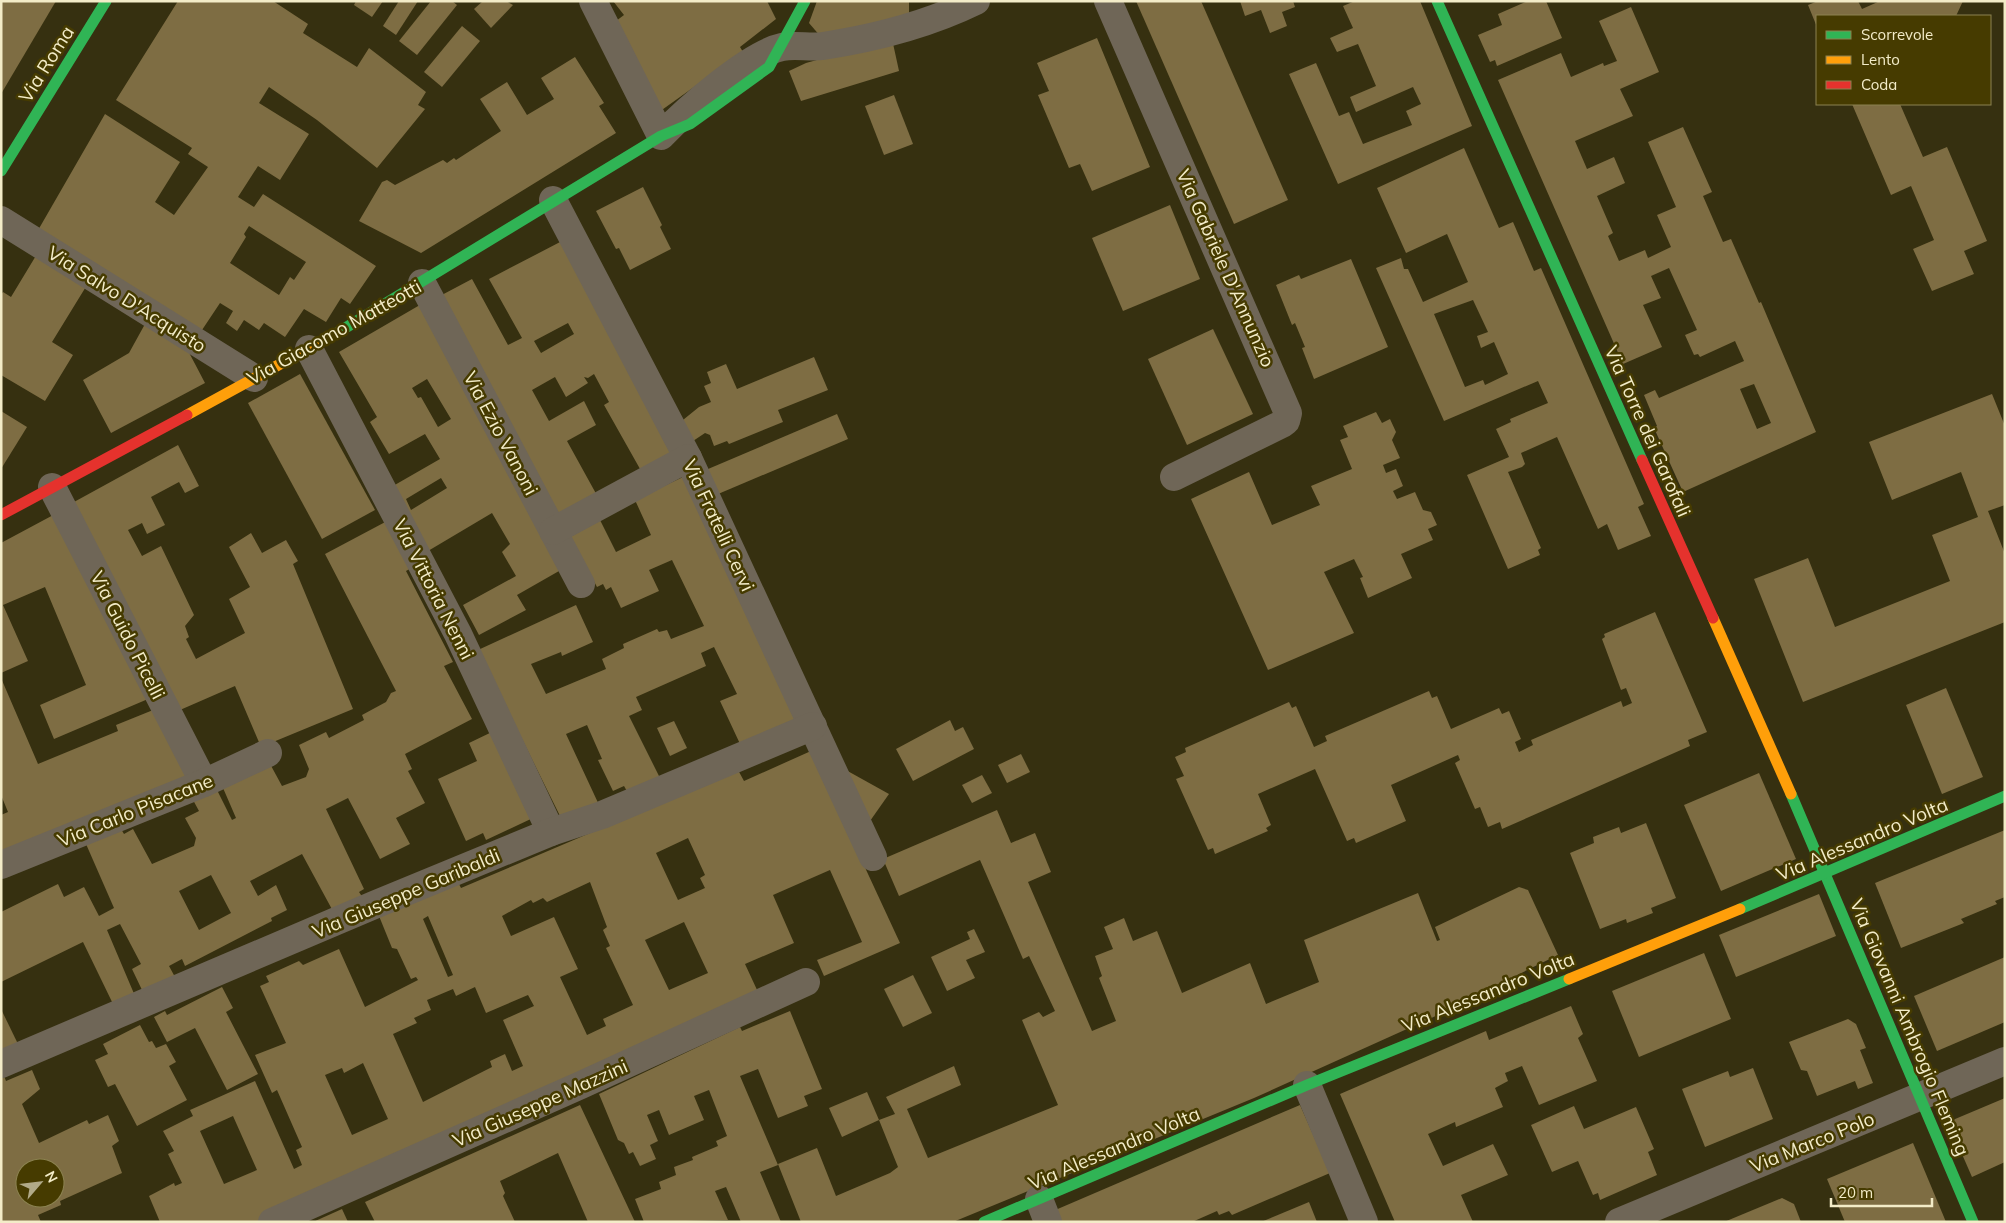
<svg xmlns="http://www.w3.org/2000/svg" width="2006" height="1223" viewBox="0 0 2006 1223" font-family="Mulish,sans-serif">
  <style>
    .building { fill: #7e6d43; fill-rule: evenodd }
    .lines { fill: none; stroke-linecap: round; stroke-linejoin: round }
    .street { stroke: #6f6657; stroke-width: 28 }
    .fast { stroke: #30b455; stroke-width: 11 }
    .slow { stroke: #ff9f0a; stroke-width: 11 }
    .jam { stroke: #e5322d; stroke-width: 11 }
    .labels { text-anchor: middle; stroke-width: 5; stroke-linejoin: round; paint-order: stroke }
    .street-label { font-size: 19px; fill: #f3ecc8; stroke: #463b00 }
  </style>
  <rect width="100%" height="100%" fill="#363010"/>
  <!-- building -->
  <g class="building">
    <polygon points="1,1 56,1 1,94"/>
    <path d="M178 1H273L308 24 303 33 357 67 369 48 426 92 418 105 425 109 377 168 317 120 269 87 259 103 309 134 280 180 258 166 238 197 254 207 263 194 376 266 350 304 341 298 326 322 304 309 285 337 264 323 259 330 244 320 237 331 226 323 233 311 220 303 202 330 37 232 105 114 180 162 155 202 174 215 208 167 188 154 192 148 116 100ZM249 226 306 262 294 280 290 277 279 295 230 263 246 237 244 234Z"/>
    <polygon points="356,1 383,1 372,17 354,5"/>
    <polygon points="399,1 418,1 396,35 383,26"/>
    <polygon points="431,1 452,1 457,5 417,55 399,41"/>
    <polygon points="483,1 506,1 513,5 491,28 474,9"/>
    <polygon points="613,1 767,1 776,19 740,47 743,52 659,112 616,21 624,15"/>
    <polygon points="817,1 909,1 909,15 821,37 809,23"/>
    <polygon points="1136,1 1201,1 1288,200 1234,224"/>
    <polygon points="1240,1 1293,1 1295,7 1282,12 1287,26 1270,33 1261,10 1245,16"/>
    <polygon points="1355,1 1420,1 1472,126 1338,184 1289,74 1316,63 1339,116 1349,112 1363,144 1412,125 1406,111 1421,104 1413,87 1356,112 1350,97 1376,86 1358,44 1337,52 1330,38 1353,28 1343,6"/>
    <polygon points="1528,1 1546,1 1562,38 1497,66 1495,60 1490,62 1478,35 1502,25 1498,14"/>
    <polygon points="1818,1 1858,1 1862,9 1880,1 1963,1 1956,16 1817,16 1817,27 1808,5"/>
    <path d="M1631 7 1659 72 1620 89 1633 116 1575 141 1587 169 1614 157 1625 183 1597 196 1613 233 1608 236 1619 261 1645 250 1648 258 1671 247 1657 215 1676 207 1648 142 1683 127 1712 192 1703 196 1723 242 1731 239 1759 303 1761 302 1816 432 1683 492 1654 428 1657 426 1644 395 1655 390 1659 398 1744 361 1735 341 1700 357 1698 354 1694 355 1685 335 1697 330 1669 268 1651 276 1661 298 1643 305 1662 347 1623 364 1498 80 1561 53 1571 77 1603 63 1604 66 1617 61 1599 21ZM1754 384 1771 423 1757 429 1740 389Z"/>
    <polygon points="462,26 480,41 442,87 424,72"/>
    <polygon points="1097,38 1150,167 1092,191 1080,164 1069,168 1038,95 1049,91 1037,63"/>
    <polygon points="892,39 899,71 801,101 789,71 806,63"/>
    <polygon points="575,57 604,103 599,106 616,133 421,253 359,221 382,182 387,180 395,185 443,160 447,163 454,158 456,160 501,131 480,99 507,82 527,115 554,99 541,78"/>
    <polygon points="894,95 913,144 884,155 865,106"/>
    <polygon points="1852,104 1900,104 1923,157 1947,147 1987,241 1964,251 1974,274 1932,291 1913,249 1934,240 1911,186 1891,195"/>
    <path d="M1464 148 1499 228 1513 222 1534 271 1541 268 1644 504 1638 507 1651 536 1618 550 1607 524 1598 529 1557 437 1521 453 1525 464 1522 467 1508 472 1541 548 1538 550 1540 555 1508 569 1467 475 1509 457 1496 429 1511 422 1510 419 1548 403 1538 381 1444 421 1376 268 1401 258 1404 269H1408L1423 302 1468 282 1447 234 1406 253 1377 188ZM1473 300 1488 332 1477 336 1481 348 1494 342 1508 374 1485 385 1483 380 1465 387 1434 314Z"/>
    <polygon points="643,187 662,225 660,227 671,249 630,270 619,248 616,249 596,211"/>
    <polygon points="1170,205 1200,279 1123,311 1092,238"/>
    <path d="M562 241 673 458 644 476 604 405 609 402 594 374 588 378 584 377 588 383 566 397 555 377 532 390 549 421 584 401 596 425 567 441 599 499 562 520 438 297 472 279 508 345 522 338 489 279ZM568 323 574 334 541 353 534 341Z"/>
    <polygon points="37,254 87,285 52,342 73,355 45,401 1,375 1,295 3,292 11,297"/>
    <polygon points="1351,259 1388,347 1314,379 1302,348 1305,347 1295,323 1292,325 1276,285 1299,275 1301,279"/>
    <path d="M425 302 566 567 517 595 526 610 479 635 463 605 516 576 502 552 510 544 492 513 428 551 393 486 440 459 425 434 389 454 370 422 377 417 339 352ZM427 379 451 419 438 427 421 397 418 398 412 388ZM441 478 447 488 411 510 406 499Z"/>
    <polygon points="145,324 184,343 205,383 111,433 83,380 129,353"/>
    <polygon points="1213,329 1253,414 1187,445 1148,359"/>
    <polygon points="814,357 828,390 778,410 783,422 729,444 727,441 714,446 710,435 705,433 687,445 678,424 699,407 711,402 704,386 711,383 707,372 726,364 737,389"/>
    <polygon points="300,374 375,510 322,539 248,403"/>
    <polygon points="1992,394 2005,426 2005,505 1988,511 2005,554 2005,622 1803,702 1754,579 1808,558 1835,627 1950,581 1932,535 1978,517 1961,472 1892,500 1869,442"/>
    <polygon points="1,411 27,427 1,469"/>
    <polygon points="1376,412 1382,423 1390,419 1396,432 1392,440 1400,458 1383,465 1386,473 1396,469 1403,486 1393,491 1397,499 1415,492 1423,510 1431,512 1437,525 1428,529 1433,540 1401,554 1412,578 1368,598 1360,578 1363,577 1354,559 1324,572 1354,633 1268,670 1191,499 1249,472 1272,525 1320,505 1311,486 1352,469 1340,440 1348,437 1343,426"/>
    <polygon points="837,414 848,439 711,497 701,472"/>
    <polygon points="178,445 199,486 185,493 179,482 151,497 165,525 147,534 142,523 128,530 142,556 161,546 194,615 185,626 189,637 186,639 196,659 245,633 229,599 250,587 229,547 251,533 262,553 286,540 298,561 293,564 353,709 261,747 235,686 180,710 74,502"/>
    <polygon points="683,477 797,721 741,746 720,701 737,694 714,647 701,653 706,666 636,697 642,710 629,716 660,778 628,793 624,786 613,791 598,760 602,759 587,725 566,734 600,807 563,822 478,650 576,605 593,642 562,656 561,652 531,664 546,694 606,669 602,659 624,648 623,644 657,629 659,632 667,630 671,639 704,626 672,560 649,570 659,591 621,608 611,587 606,590 603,584 597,587 570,537 600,520 616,552 651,535 635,500"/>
    <polygon points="57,513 148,699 54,739 40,705 86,685 45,587 3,605 28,661 1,673 1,543"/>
    <path d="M389 520 413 567 406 571 453 662 444 666 472 719 405 754 412 769 408 771 425 803 396 818 410 844 380 859 348 798 326 809 364 889 359 892 363 898 334 913 302 854 250 881 258 896 276 885 287 910 271 918 272 921 185 966 182 959 169 966 175 977 142 990 132 969 141 964 120 924 107 930 135 996 114 1006 83 942 1 982V912L58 884 64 897 84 887 99 916 114 908 86 844 121 829 124 834 133 829 152 864 194 846 196 838 185 818 199 811 193 800 216 788 232 820 236 818 220 781 269 762 282 786 306 777 309 769 299 745 326 732 329 738 364 720 362 715 386 702 391 693 396 691 325 554ZM211 875 231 913 199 930 179 891Z"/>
    <polygon points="1655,612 1707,732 1688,740 1690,746 1502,829 1500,822 1488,827 1480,807 1475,809 1455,763 1460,760 1458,755 1391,785 1406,821 1356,843 1354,838 1347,841 1315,769 1258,794 1271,825 1266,828 1268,831 1215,854 1213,848 1208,850 1176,779 1184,776 1175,757 1186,752 1185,748 1289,702 1292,708 1296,706 1314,747 1327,741 1325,736 1429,691 1432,698 1437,696 1451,729 1499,708 1502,714 1509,711 1521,739 1515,742 1519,752 1533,745 1531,740 1621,701 1623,707 1632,703 1626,688 1621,690 1602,639 1605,637 1604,634"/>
    <polygon points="1,678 38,764 118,731 116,725 163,706 194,777 1,859 1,815 8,812 1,795"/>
    <polygon points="1946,688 1983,777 1942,794 1906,705"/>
    <polygon points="950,720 955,731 963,727 974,749 913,781 896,749"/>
    <polygon points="674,721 687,748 670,756 657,728"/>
    <polygon points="494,731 535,817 486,840 483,833 466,841 438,779 477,761 469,743"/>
    <path d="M811 751 900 943 824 976 817 960 862 942 830 870 773 895 794 943 745 964 758 992 263 1222H160L149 1196 174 1183 175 1186 182 1183 168 1154 174 1151 163 1131 193 1116 190 1110 255 1081 294 1169 302 1165 296 1150 302 1147 277 1090 272 1093 255 1055 286 1043 260 986 269 982 266 976 299 961 303 965 339 949 365 1007 418 980 416 977 411 979 397 949 392 948 379 916 458 882 461 888 738 770 744 781ZM688 838 705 875 700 878 705 888 678 900 656 853ZM590 882 607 927 603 930 610 946 606 948 633 1005 603 1019 606 1026 587 1035 560 977 578 969 554 917 511 936 502 916 531 900 533 903 543 898 547 902ZM428 916 453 975 448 977 423 919ZM684 922 708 973 669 990 645 940ZM475 987 486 1013 528 995 534 1006 503 1020 523 1066 512 1071 505 1054 490 1061 492 1067 423 1102 393 1034 417 1023 414 1018 431 1010 427 1000 453 989 456 996ZM363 1063 388 1119 352 1135 325 1075 342 1068 344 1073ZM233 1116 257 1170 224 1184 200 1131Z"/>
    <polygon points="1021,754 1030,772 1007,783 998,765"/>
    <polygon points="835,764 889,794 870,821"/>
    <polygon points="1759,773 1796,859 1721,891 1684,805"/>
    <polygon points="982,775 992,793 972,803 962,785"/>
    <polygon points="997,810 1011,843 1035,833 1051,872 1028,882 1092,1031 1116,1021 1099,978 1102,976 1095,956 1113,949 1104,927 1124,918 1133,941 1157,931 1182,993 1250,963 1266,1004 1319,982 1304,940 1418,893 1437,941 1440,940 1435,927 1519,887 1528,890 1558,955 1468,999 1469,1001 1254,1098 953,1222 801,1222 778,1164 817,1148 836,1196 890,1173 898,1167 879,1120 895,1114 886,1097 954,1066 961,1085 907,1109 928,1158 1058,1105 1022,1020 1039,1012 1043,1017 1055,1011 1029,956 1023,959 980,860 899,896 883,859"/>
    <polygon points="1646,823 1676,898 1651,908 1653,913 1627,923 1626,919 1600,929 1570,853 1594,843 1593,837 1619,827 1621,833"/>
    <polygon points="2005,830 2005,897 1995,901 1997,904 1961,919 1964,923 1901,948 1875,883"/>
    <polygon points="1819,894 1836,936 1736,977 1719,935"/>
    <polygon points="974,929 985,952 966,960 975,978 947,991 931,957 970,939 967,932"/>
    <polygon points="1704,953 1731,1019 1639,1057 1612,991"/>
    <polygon points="2005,957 2005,1022 1937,1051 1914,996"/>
    <polygon points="913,975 932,1013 903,1027 884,989"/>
    <polygon points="222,987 233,1008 226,1012 258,1074 227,1090 195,1028 167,1042 154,1017 165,1011 167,1015"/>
    <polygon points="1571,1006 1583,1034 1578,1038 1597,1081 1539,1105 1522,1066 1505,1073 1508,1081 1495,1088 1503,1107 1456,1127 1455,1122 1428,1134 1443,1166 1493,1144 1508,1175 1461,1195 1473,1222 1395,1222 1340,1094 1486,1031 1489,1040"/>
    <polygon points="1,1009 18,1044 1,1053"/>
    <polygon points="790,1011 822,1089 804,1096 808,1106 778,1118 758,1069 740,1076 778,1165 760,1172 781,1222 741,1222 726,1187 715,1191 728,1220 644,1222 635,1199 661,1189 659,1182 676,1175 674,1167 693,1160 692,1157 718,1146 716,1141 727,1136 709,1090 694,1096 704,1120 669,1135 659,1110 647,1115 658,1141 650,1145 656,1159 640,1166 633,1152 629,1154 624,1143 618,1140 599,1094 740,1027 742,1031"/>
    <polygon points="1848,1019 1856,1024 1866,1048 1860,1050 1873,1083 1858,1089 1855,1081 1817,1096 1807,1071 1801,1070 1789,1042"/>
    <polygon points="140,1025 149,1042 152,1041 156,1048 166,1044 176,1062 169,1066 187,1100 137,1126 115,1084 108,1087 95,1060 108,1054 103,1044"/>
    <polygon points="1753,1068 1773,1119 1705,1147 1682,1089 1728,1071 1730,1077"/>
    <path d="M32 1070 40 1089 22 1104 39 1143 87 1120 89 1124 108 1115 119 1141 112 1146 122 1173 60 1201 61 1205 38 1215 41 1222H1V1077L4 1076 6 1081ZM25 1168H55V1198H25Z"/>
    <polygon points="867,1092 879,1120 842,1137 829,1108"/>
    <polygon points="2005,1098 2005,1162 1972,1177 1948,1122"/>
    <polygon points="580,1105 635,1222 588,1222 558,1153 500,1181 505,1193 503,1196 515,1222 375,1222 365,1202"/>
    <polygon points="1300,1105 1330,1173 1232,1215 1229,1211 1219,1215 1217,1211 1192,1222 1057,1222 1053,1211"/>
    <polygon points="1574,1106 1584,1129 1636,1107 1654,1149 1648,1152 1657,1175 1600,1200 1598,1193 1593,1195 1578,1161 1552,1172 1531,1125"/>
    <polygon points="1913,1143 1946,1222 1845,1222 1827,1179"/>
    <polygon points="1782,1198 1794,1204 1801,1222 1724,1222"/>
    <polygon points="1309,1202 1317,1222 1261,1222"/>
    <polygon points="342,1209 348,1222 313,1222"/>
  </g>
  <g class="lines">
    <!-- street -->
    <g class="street">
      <path d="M593 1 661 136C685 111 749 54 782 47 795 44 810 48 823 46 875 38 929 24 976 1"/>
      <polyline points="1108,1 1288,413 1286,421 1282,424 1174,477"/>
      <polyline points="553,200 688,458 873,857"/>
      <polyline points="1,220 254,378"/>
      <polyline points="422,283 581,584"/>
      <polyline points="309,349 458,634 551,832"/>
      <polyline points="52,487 204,783"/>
      <polyline points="553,531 688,458"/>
      <polyline points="1,865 204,783 268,753"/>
      <polyline points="1,1064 374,905 551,832 602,815 813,726"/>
      <polyline points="1307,1085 1364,1222"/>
      <polyline points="1039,1199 1048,1222"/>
      <polyline points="272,1222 581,1085 806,982"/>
      <polyline points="1619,1222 2005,1061"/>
    </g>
    <!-- fast -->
    <g class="fast">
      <polyline points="1437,1 1642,460"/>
      <polyline points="1,171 106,1"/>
      <polyline points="337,333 661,136 690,124 769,67 805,1"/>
      <polyline points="1791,794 1973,1222"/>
      <polyline points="1740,909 2005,796"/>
      <polyline points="984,1222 1307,1085 1569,979"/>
    </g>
    <!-- slow -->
    <g class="slow">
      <polyline points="187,415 337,333"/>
      <polyline points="1713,618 1791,794"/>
      <polyline points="1569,979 1740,909"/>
    </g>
    <!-- jam -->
    <g class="jam">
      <polyline points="1642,460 1713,618"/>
      <polyline points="1,515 187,415"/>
    </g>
  </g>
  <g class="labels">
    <!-- street labels -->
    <g class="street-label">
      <text transform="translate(46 64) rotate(-58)" y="7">Via Roma</text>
      <text transform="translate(1226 268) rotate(66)" y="7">Via Gabriele D'Annunzio</text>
      <text transform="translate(127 299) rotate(32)" y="7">Via Salvo D'Acquisto</text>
      <text transform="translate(334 332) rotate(-29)" y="7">Via Giacomo Matteotti</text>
      <text transform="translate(1648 431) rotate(66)" y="7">Via Torre dei Garofali</text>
      <text transform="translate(501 433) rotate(62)" y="7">Via Ezio Vanoni</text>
      <text transform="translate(719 525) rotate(65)" y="7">Via Fratelli Cervi</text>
      <text transform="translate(434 589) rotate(63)" y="7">Via Vittoria Nenni</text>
      <text transform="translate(128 635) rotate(63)" y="7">Via Guido Picelli</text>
      <text transform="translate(135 810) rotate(-22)" y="7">Via Carlo Pisacane</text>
      <text transform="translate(1862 839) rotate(-23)" y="7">Via Alessandro Volta</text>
      <text transform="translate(406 893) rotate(-23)" y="7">Via Giuseppe Garibaldi</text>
      <text transform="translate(1488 992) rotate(-22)" y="7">Via Alessandro Volta</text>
      <text transform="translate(1910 1027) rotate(67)" y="7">Via Giovanni Ambrogio Fleming</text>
      <text transform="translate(540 1103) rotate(-24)" y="7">Via Giuseppe Mazzini</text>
      <text transform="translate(1812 1142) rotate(-22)" y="7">Via Marco Polo</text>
      <text transform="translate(1114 1148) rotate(-23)" y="7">Via Alessandro Volta</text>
    </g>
  </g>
  <!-- border -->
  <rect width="2006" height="1223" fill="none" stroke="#f3ecc8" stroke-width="5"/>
  <!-- legend -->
  <rect x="1816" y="15" width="175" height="90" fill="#463b00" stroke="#8b8250"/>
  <rect x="1826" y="31" width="25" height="8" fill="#30b455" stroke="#8b8250"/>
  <text x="1861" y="40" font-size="15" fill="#f3ecc8">Scorrevole</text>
  <rect x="1826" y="56" width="25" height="8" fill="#ff9f0a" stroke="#8b8250"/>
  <text x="1861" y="65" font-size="15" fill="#f3ecc8">Lento</text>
  <rect x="1826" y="81" width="25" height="8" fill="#e5322d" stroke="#8b8250"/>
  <text x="1861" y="90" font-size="15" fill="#f3ecc8">Coda</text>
  <!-- north arrow -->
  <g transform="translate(40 1183) rotate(62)"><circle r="24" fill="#463b00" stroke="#8b8250"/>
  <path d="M0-4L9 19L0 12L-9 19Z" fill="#b1aa88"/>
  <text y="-8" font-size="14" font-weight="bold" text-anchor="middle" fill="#f3ecc8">N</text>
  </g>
  <!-- scale -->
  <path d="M1831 1198v8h101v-8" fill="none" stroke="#f3ecc8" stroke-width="2.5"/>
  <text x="1838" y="1198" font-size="15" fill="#f3ecc8" stroke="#463b00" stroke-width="4" paint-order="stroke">20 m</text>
</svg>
